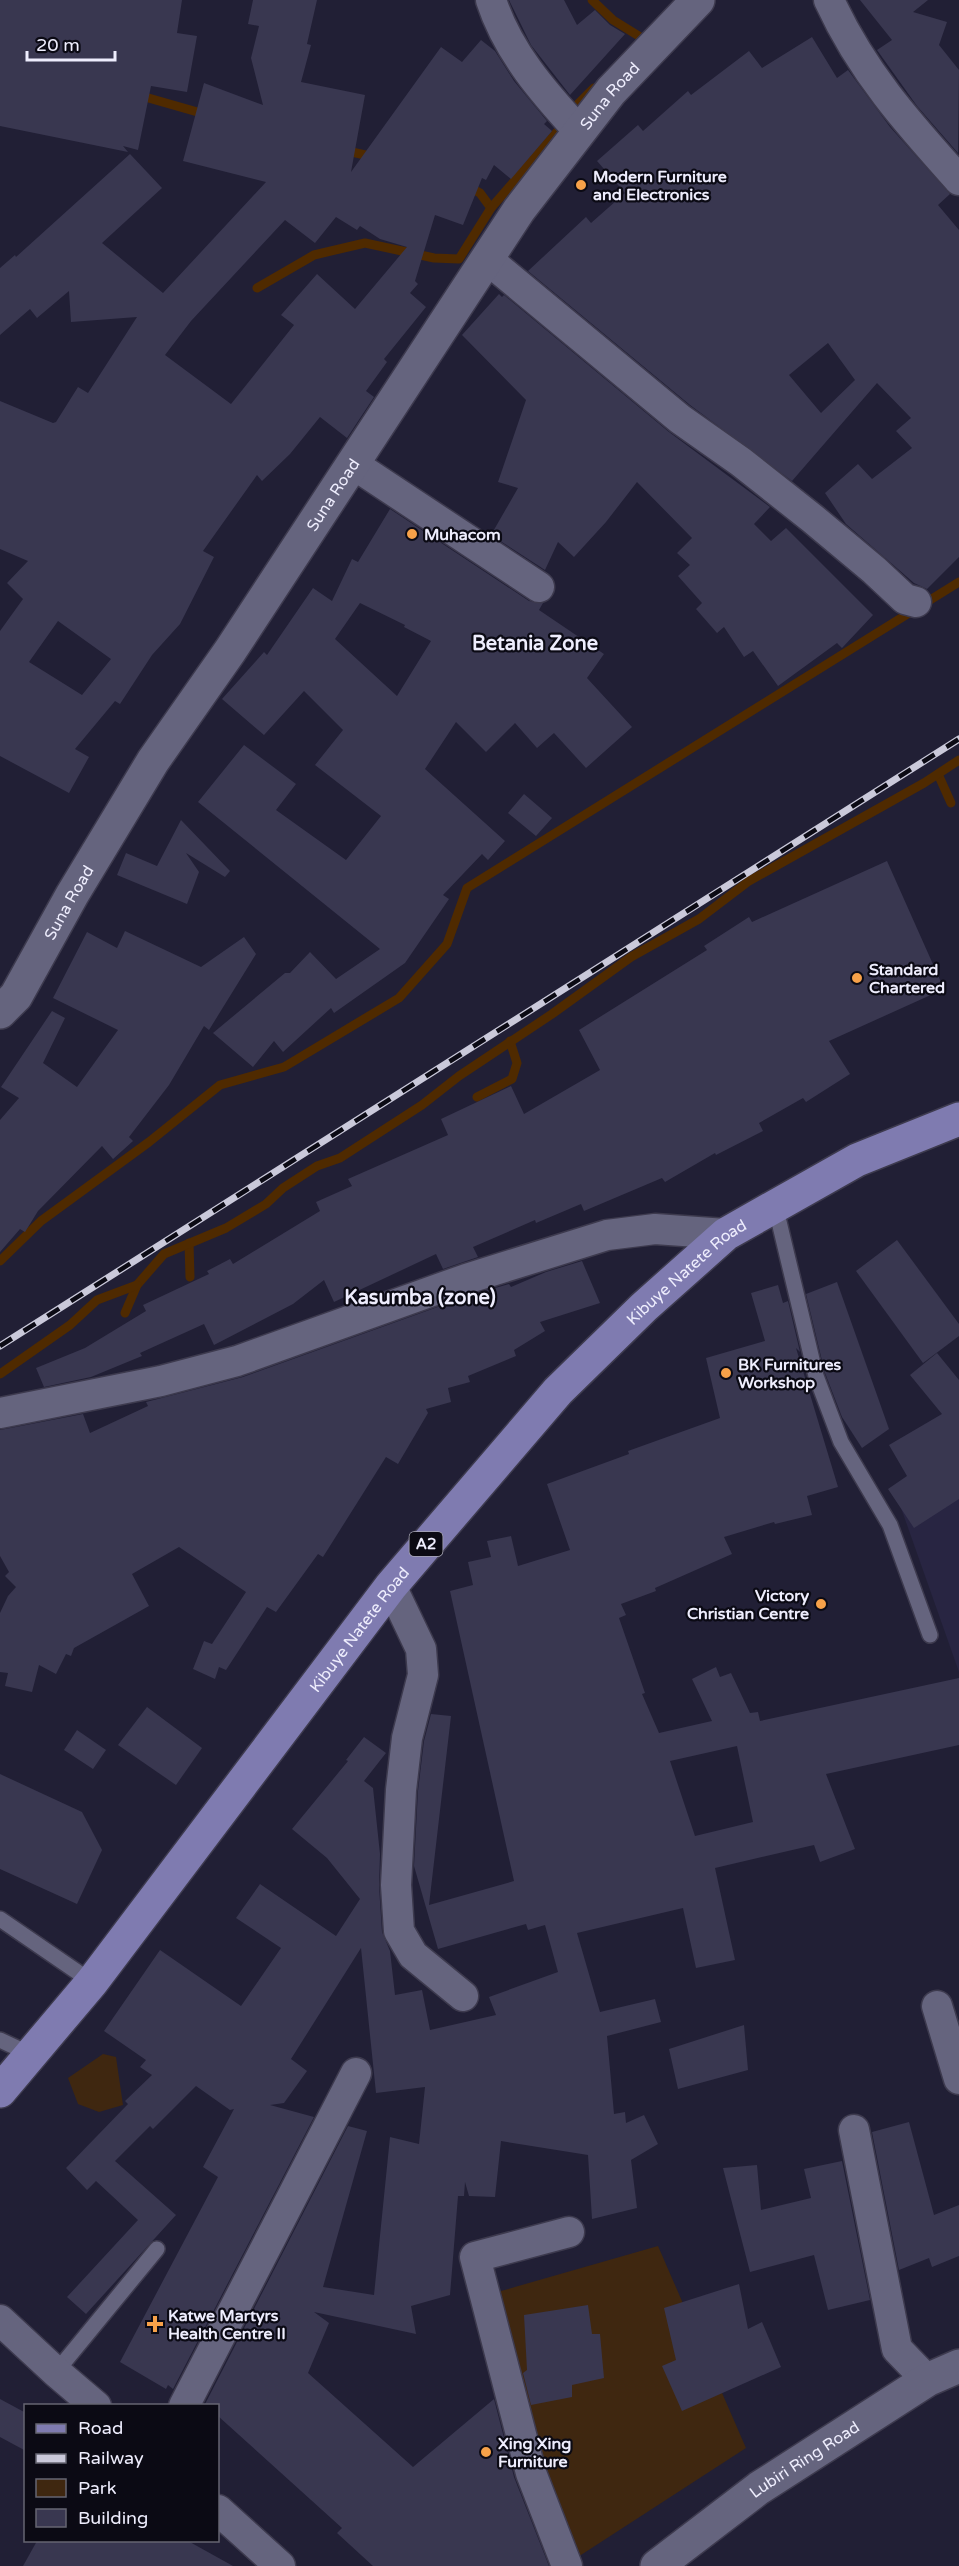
<svg xmlns="http://www.w3.org/2000/svg" width="959" height="2566" viewBox="0 0 959 2566" font-family="'Varela Round',sans-serif">
  <style>
    .built { fill: #282542 }
    .green { fill: #3f2710 }
    .lines { fill: none; stroke-linecap: round; stroke-linejoin: round }
    .stream { stroke: #4f2a00; stroke-width: 9 }
    .building { fill: #393750; fill-rule: evenodd }
    .service-casing { stroke: #3d3a4e; stroke-width: 18 }
    .minor-casing { stroke: #3d3a4e; stroke-width: 33 }
    .tertiary-casing { stroke: #3d3a4e; stroke-width: 36 }
    .secondary-casing { stroke: #3d3a4e; stroke-width: 36 }
    .primary-casing { stroke: #3d3a4e; stroke-width: 36 }
    .service { stroke: #65647e; stroke-width: 15 }
    .minor { stroke: #65647e; stroke-width: 30 }
    .tertiary { stroke: #65647e; stroke-width: 33 }
    .secondary { stroke: #65647e; stroke-width: 33 }
    .primary { stroke: #7f7bb0; stroke-width: 33 }
    .rail-casing { stroke: #cac9da; stroke-width: 7 }
    .rail { stroke: #0b0a14; stroke-width: 4.5; stroke-dasharray: 14; stroke-linecap: butt }
    .poi-dot { fill: #f7a149; stroke: #0b0a14; stroke-width: 2 }
    .labels { text-anchor: middle; stroke-width: 4.5; stroke-linejoin: round; paint-order: stroke }
    .shield { fill: #0b0a14; stroke: #aaa9b7; stroke-width: 1.5 }
    .shield-label { font-size: 15px; font-weight: bold; fill: #eeedfd }
    .street-label { font-size: 16px; fill: #eeedfd; stroke: #0b0a14 }
    .poi-label { font-size: 16px; font-weight: bold; fill: #eeedfd; stroke: #0b0a14; text-anchor: start }
    .quarter-label { font-size: 20px; font-weight: bold; fill: #eeedfd; stroke: #0b0a14 }
  </style>
  <rect width="100%" height="100%" fill="#211f35"/>
  <!-- built -->
  <polygon class="built" points="959,1451 959,1672 895,1491"/>
  <!-- green -->
  <g class="green">
    <polygon points="103,2054 116,2057 123,2105 99,2112 78,2104 68,2078"/>
    <polygon points="658,2246 746,2448 564,2566 487,2295"/>
  </g>
  <g class="lines">
    <!-- stream -->
    <g class="stream">
      <polyline points="592,0 613,20 642,38"/>
      <polyline points="138,95 208,115"/>
      <polyline points="571,111 594,88"/>
      <polyline points="343,150 374,157"/>
      <polyline points="467,186 480,193 491,208"/>
      <polyline points="257,288 314,255 365,243 434,258 459,259 491,208 557,132"/>
      <polyline points="938,774 951,803"/>
      <polyline points="477,1097 512,1079 517,1063 510,1041"/>
      <polyline points="189,1243 190,1277"/>
      <polyline points="0,1261 41,1221 149,1142 220,1085 284,1067 399,998 447,944 467,888 959,582"/>
      <polyline points="125,1313 137,1285 164,1254 226,1228 266,1204 283,1188 317,1166 340,1158 422,1105 459,1076 552,1014 631,957 699,919 749,881 924,783 959,760"/>
      <polyline points="0,1374 70,1325 97,1300 137,1285"/>
    </g>
  </g>
  <!-- building -->
  <g class="building">
    <polygon points="0,0 182,0 177,33 197,36 187,92 151,86 138,150 123,146 128,152 0,126"/>
    <path d="M253 0H317L307 44 311 45 301 82 365 95 351 172 441 47 462 62 481 40 495 51 514 81 547 121 544 124 552 131 511 179 494 165 486 180 482 178 463 225 435 215 415 281 418 284 410 293 426 307 384 359 387 362 366 391 374 397 347 438 320 417 290 454 262 481 257 475 203 551 214 557 180 624 152 655 120 704 115 701 75 749 89 757 69 793 0 756V631L23 599 7 583 28 561 0 549V401L53 423 56 422 78 387 88 393 137 317 71 322 69 291 37 318 30 309 0 335V268L15 255 16 257 130 154 162 188 102 243 163 293 266 182 183 161 204 83 263 105 251 58 259 26 248 24ZM336 217 357 230 360 226 380 239 407 247 355 309 317 274 281 315 294 325 231 404 165 355 191 321 285 220 315 243ZM58 621 111 659 82 695 29 662Z"/>
    <polygon points="509,0 564,0 577,25 595,10 610,25 625,34 570,95 531,45"/>
    <polygon points="860,0 928,0 913,12 947,22 939,45 959,70 958,153 917,106 877,50 892,40"/>
    <path d="M812 37 837 78 848 70 890 127 950 194 938 205 959 230V557L927 589 914 583 846 524 825 493 858 464 872 479 912 448 896 431 911 418 877 383 792 481 690 405 528 271 586 217 591 223 625 193 597 161 638 125 643 131 688 91 691 95 749 51 762 68ZM828 343 855 380 821 413 789 375Z"/>
    <polygon points="499,294 502,297 504,295 669,432 770,507 754,524 771,541 786,528 873,615 842,648 837,643 778,686 753,651 744,657 724,627 717,633 696,609 702,603 678,576 690,565 677,553 692,538 637,482 606,522 574,557 558,542 545,570 491,535 518,488 498,482 526,400 462,335"/>
    <path d="M390 509 529 601 543 603 539 610 604 654 587 678 632 727 586 768 554 733 537 748 515 723 486 752 456 722 425 769 505 841 488 860 482 854 443 895 449 899 405 963 334 1013 331 1008 283 1052 274 1041 253 1067 213 1033 285 973H290L310 952 336 979 380 949 198 802 244 745 296 784 276 810 346 860 381 816 315 765 343 730 304 691 264 735 222 699 264 652 267 655 313 588 332 601 352 559 358 562ZM360 603 405 625 404 627 431 641 397 696 335 639Z"/>
    <polygon points="524,794 552,818 536,836 508,813"/>
    <polygon points="181,820 230,871 225,877 186,853 199,872 187,904 117,875 126,853 157,866"/>
    <polygon points="887,861 944,989 829,1041 850,1074 806,1102 803,1098 759,1123 763,1131 716,1155 715,1153 665,1182 662,1178 584,1211 581,1204 536,1223 535,1220 473,1247 478,1257 443,1269 436,1254 334,1302 324,1280 293,1304 214,1345 204,1324 140,1353 142,1356 91,1377 44,1387 36,1368 85,1348 146,1311 143,1305 209,1274 207,1271 230,1259 233,1264 320,1211 316,1202 352,1186 348,1179 448,1135 441,1119 511,1086 524,1114 600,1070 579,1030 707,950 704,946 749,917 752,922"/>
    <polygon points="125,931 201,967 244,937 256,954 209,1030 204,1026 169,1085 129,1137 133,1141 113,1159 102,1146 38,1211 25,1232 20,1229 0,1252 0,1120 19,1098 1,1087 52,1011 65,1018 43,1063 77,1087 118,1030 53,998 87,932 117,948"/>
    <polygon points="897,1240 959,1324 959,1336 923,1363 856,1271"/>
    <polygon points="582,1261 600,1303 540,1322 545,1331 514,1350 516,1356 468,1376 470,1382 448,1388 451,1402 426,1409 428,1413 398,1464 386,1457 323,1557 318,1554 276,1612 267,1607 226,1670 219,1667 215,1679 193,1669 204,1641 212,1644 246,1592 179,1547 132,1574 149,1606 74,1648 71,1656 66,1654 56,1674 39,1665 32,1692 5,1686 8,1673 0,1672 0,1613 8,1596 16,1587 5,1576 9,1572 0,1556 0,1430 83,1414 90,1433 148,1406 146,1402 243,1377 471,1295 509,1284 511,1287 546,1272"/>
    <polygon points="837,1282 889,1429 862,1448 842,1417 825,1373 806,1294"/>
    <path d="M778 1285 783 1303 788 1301 800 1352 796 1348 838 1487 807 1496 812 1515 775 1524 774 1522 724 1537 732 1554 655 1588 656 1591 621 1604 626 1615 619 1618 645 1693 642 1694 659 1733 712 1721 692 1679 716 1667 720 1677 731 1673 750 1713 758 1712 760 1721 959 1678V1745L826 1774 855 1849 820 1862 814 1845 715 1868 735 1960 696 1968 683 1908 577 1933 600 2012 655 1999 661 2022 607 2036 614 2114 625 2112 626 2123 644 2115 658 2144 631 2160 637 2208 592 2219 588 2155 501 2141 495 2197 469 2196 465 2182 464 2196H458L450 2295 411 2306 416 2334 314 2312 329 2323 308 2373 413 2467 494 2399 514 2477 549 2566H373L337 2533 342 2528 218 2416V2406H204L348 2126 367 2131 323 2287 374 2295 390 2137 419 2144 425 2087 376 2093 361 1948 291 2059 307 2071 284 2103 270 2105 314 2117 173 2389 168 2385 166 2389 120 2362 218 2177 203 2167 234 2109 230 2110 196 2086 153 2129 150 2126 115 2161 176 2215 86 2314 67 2297 138 2220 96 2181 87 2190 66 2168 128 2104 125 2101 152 2075 140 2067 146 2060 104 2031 160 1950 241 2006 281 1948 236 1918 260 1884 336 1936 360 1899 327 1858 292 1829 348 1761 346 1760 364 1737 386 1753 364 1781 373 1788 380 1854 379 1886 382 1932 390 1951 395 1995 422 1990 430 2030 496 2015 489 1997 558 1972 545 1925 528 1930 526 1924 438 1949 414 1866 418 1791 424 1741 431 1714 451 1716 429 1905 514 1881 450 1591 473 1585 468 1562 491 1557 487 1541 511 1536 518 1566 570 1550 547 1484 629 1454 628 1451 720 1418 706 1358 765 1341 751 1293ZM737 1746 753 1822 695 1836 670 1761Z"/>
    <polygon points="937,1353 959,1380 959,1499 914,1528 888,1489 907,1476 889,1445 942,1414 910,1375"/>
    <polygon points="147,1707 202,1748 176,1785 118,1745"/>
    <polygon points="77,1730 106,1750 93,1769 64,1750"/>
    <polygon points="0,1774 82,1812 102,1850 77,1904 0,1869"/>
    <polygon points="744,2025 748,2070 678,2089 669,2049"/>
    <polygon points="909,2122 934,2215 959,2205 959,2256 932,2267 929,2258 899,2270 872,2132"/>
    <polygon points="842,2161 870,2300 828,2310 814,2255 750,2272 723,2168 757,2165 761,2210 811,2198 804,2169"/>
    <polygon points="739,2284 748,2329 762,2322 781,2367 682,2411 662,2366 676,2360 664,2308"/>
    <polygon points="588,2305 592,2334 600,2334 604,2378 572,2385 572,2397 531,2405 523,2373 527,2370 524,2315"/>
    <polygon points="0,2399 26,2413 26,2451 0,2437"/>
    <polygon points="37,2541 188,2541 233,2566 23,2566"/>
  </g>
  <g class="lines">
    <defs>
      <g id="service">
        <polyline points="775,1205 816,1376 841,1442 890,1525 930,1635"/>
        <polyline points="0,1919 92,1982"/>
        <polyline points="0,2040 32,2055"/>
        <polyline points="56,2372 157,2249"/>
      </g>
      <g id="minor">
        <path d="M491 0C508 52 543 92 579 131"/>
        <path d="M829 0C862 72 907 122 959 180"/>
        <polyline points="487,259 680,419 741,462 813,519 874,570 905,599 916,602"/>
        <polyline points="353,464 539,587"/>
        <polyline points="0,1413 161,1381 237,1361 466,1279 607,1235 655,1229 726,1234"/>
        <polyline points="391,1586 421,1649 423,1675 407,1738 401,1790 396,1885 399,1931 413,1955 463,1996"/>
        <polyline points="937,2006 959,2079"/>
        <polyline points="854,2130 897,2349 927,2380"/>
        <polyline points="0,2320 56,2372 96,2406"/>
        <polyline points="184,2406 356,2073"/>
        <polyline points="218,2510 280,2566"/>
        <polyline points="567,2566 531,2473 475,2257 569,2232"/>
      </g>
      <g id="tertiary">
        <path id="s1" d="M0 1012 16 996 72 895 153 761 230 651 519 210 611 91 698 0"/>
      </g>
      <g id="secondary">
        <path id="s2" d="M657 2566 759 2488 927 2380 959 2366"/>
      </g>
      <g id="primary">
        <path id="s3" d="M0 2091 92 1982 391 1586 558 1391 644 1307 726 1234 857 1160 959 1119"/>
      </g>
    </defs>
    <!-- service casing -->
    <use href="#service" class="service-casing"/>
    <!-- minor casing -->
    <use href="#minor" class="minor-casing"/>
    <!-- tertiary casing -->
    <use href="#tertiary" class="tertiary-casing"/>
    <!-- secondary casing -->
    <use href="#secondary" class="secondary-casing"/>
    <!-- primary casing -->
    <use href="#primary" class="primary-casing"/>
    <!-- service -->
    <use href="#service" class="service"/>
    <!-- minor -->
    <use href="#minor" class="minor"/>
    <!-- tertiary -->
    <use href="#tertiary" class="tertiary"/>
    <!-- secondary -->
    <use href="#secondary" class="secondary"/>
    <!-- primary -->
    <use href="#primary" class="primary"/>
    <defs>
      <polyline id="rail" points="0,1346 959,739"/>
    </defs>
    <!-- rail casing -->
    <use href="#rail" class="rail-casing"/>
    <!-- rail -->
    <use href="#rail" class="rail"/>
  </g>
  <!-- markers -->
  <g class="poi-dot">
    <circle cx="581" cy="185" r="6"/>
    <circle cx="412" cy="534" r="6"/>
    <circle cx="857" cy="978" r="6"/>
    <circle cx="726" cy="1373" r="6"/>
    <circle cx="821" cy="1604" r="6"/>
    <path d="M152 2315h6v6h6v6h-6v6h-6v-6h-6v-6h6z"/>
    <circle cx="486" cy="2452" r="6"/>
  </g>
  <g class="labels">
    <!-- shield labels -->
    <rect class="shield" x="409.5" y="1532" width="33" height="24" rx="4.5"/>
    <g class="shield-label">
      <text x="426" y="1549">A2</text>
    </g>
    <!-- street labels -->
    <g class="street-label">
      <text dy="6" stroke="none"><textPath href="#s1" startOffset="1102">Suna Road</textPath></text>
      <text dy="6" stroke="none"><textPath href="#s1" startOffset="616">Suna Road</textPath></text>
      <text dy="6" stroke="none"><textPath href="#s1" startOffset="130">Suna Road</textPath></text>
      <text dy="6" stroke="none"><textPath href="#s3" startOffset="1071">Kibuye Natete Road</textPath></text>
      <text dy="6" stroke="none"><textPath href="#s3" startOffset="585">Kibuye Natete Road</textPath></text>
      <text dy="6" stroke="none"><textPath href="#s2" startOffset="182">Lubiri Ring Road</textPath></text>
    </g>
    <!-- poi labels -->
    <g class="poi-label">
      <text x="593" y="182">Modern Furniture<tspan x="593" dy="18">and Electronics</tspan></text>
      <text x="424" y="540">Muhacom</text>
      <text x="869" y="975">Standard<tspan x="869" dy="18">Chartered</tspan></text>
      <text x="738" y="1370">BK Furnitures<tspan x="738" dy="18">Workshop</tspan></text>
      <text x="809" y="1601" text-anchor="end">Victory<tspan x="809" dy="18">Christian Centre</tspan></text>
      <text x="168" y="2321">Katwe Martyrs<tspan x="168" dy="18">Health Centre II</tspan></text>
      <text x="498" y="2449">Xing Xing<tspan x="498" dy="18">Furniture</tspan></text>
    </g>
    <!-- quarter labels -->
    <g class="quarter-label">
      <text x="535" y="650">Betania Zone</text>
      <text x="420" y="1304">Kasumba (zone)</text>
    </g>
  </g>
  <!-- legend -->
  <rect x="24" y="2404" width="195" height="138" fill="#0b0a14" stroke="#666571" stroke-width="1.5"/>
  <rect x="36" y="2424" width="30" height="9" fill="#7f7bb0" stroke="#666571" stroke-width="1.5"/>
  <text x="78" y="2434" font-size="18" fill="#eeedfd">Road</text>
  <rect x="36" y="2454" width="30" height="9" fill="#cac9da" stroke="#666571" stroke-width="1.5"/>
  <text x="78" y="2464" font-size="18" fill="#eeedfd">Railway</text>
  <rect x="36" y="2479" width="30" height="18" fill="#3f2710" stroke="#666571" stroke-width="1.5"/>
  <text x="78" y="2494" font-size="18" fill="#eeedfd">Park</text>
  <rect x="36" y="2509" width="30" height="18" fill="#393750" stroke="#666571" stroke-width="1.5"/>
  <text x="78" y="2524" font-size="18" fill="#eeedfd">Building</text>
  <!-- scale -->
  <path d="M27 51v9h88v-9" fill="none" stroke="#eeedfd" stroke-width="3"/>
  <text x="36" y="51" font-size="18" fill="#eeedfd" stroke="#0b0a14" stroke-width="4.5" paint-order="stroke">20 m</text>
</svg>
